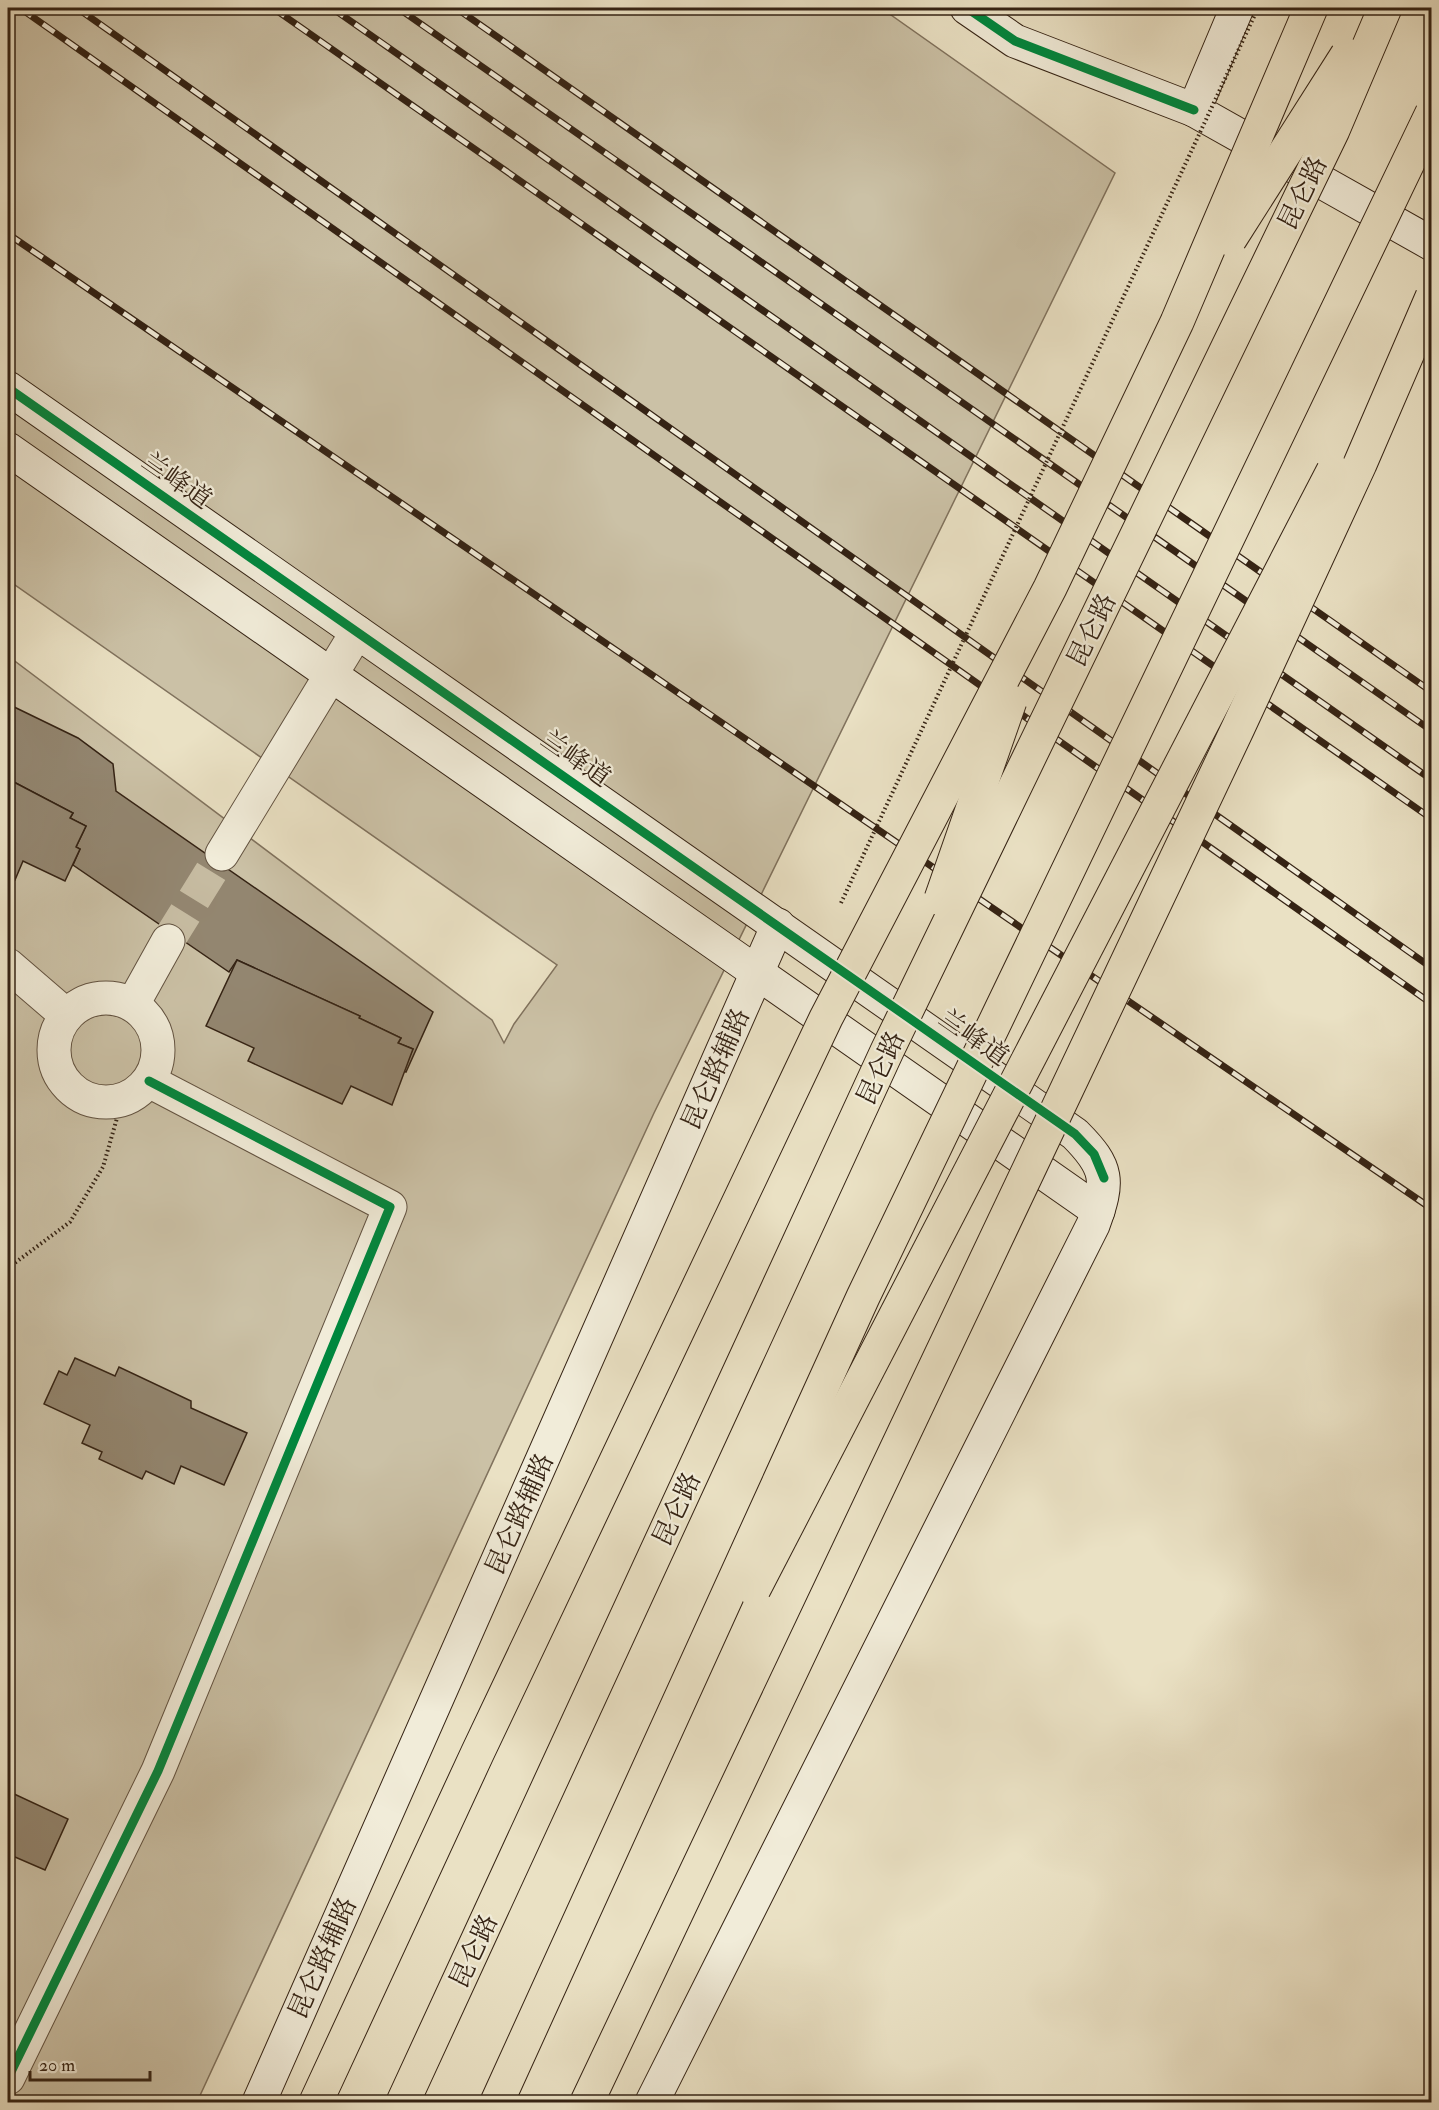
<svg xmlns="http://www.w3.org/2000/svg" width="1439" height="2110" viewBox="0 0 1439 2110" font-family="'IM FELL Double Pica','Noto Serif SC',serif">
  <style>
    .green { fill: #cbc1a6; stroke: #80725d; stroke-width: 1.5 }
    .building { fill: #938670; stroke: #352314; stroke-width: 1.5 }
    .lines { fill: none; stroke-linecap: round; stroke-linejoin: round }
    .street-tunnel { stroke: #c6bba1; stroke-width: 33; stroke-dasharray: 33 16; stroke-linecap: butt }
    .street-casing { stroke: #625240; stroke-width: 35 }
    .secondary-casing { stroke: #352314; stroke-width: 35 }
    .path { stroke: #352314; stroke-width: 4; stroke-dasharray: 1.5 3; stroke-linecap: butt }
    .street { stroke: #f1ecd9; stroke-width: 33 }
    .secondary { stroke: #f1ecd9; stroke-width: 33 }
    .rail-casing { stroke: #352314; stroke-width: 7 }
    .rail { stroke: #f1ecd9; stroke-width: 4.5; stroke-dasharray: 14; stroke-linecap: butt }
    .highway-bridge-casing { stroke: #352314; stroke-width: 35; stroke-linecap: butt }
    .path-bridge { stroke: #352314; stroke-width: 4; stroke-dasharray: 1.5 3; stroke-linecap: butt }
    .highway-bridge { stroke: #eae1c4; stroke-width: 33 }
    .cycleway-casing { stroke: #f1ecd9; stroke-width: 13 }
    .cycleway { stroke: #00873e; stroke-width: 9 }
    .labels { text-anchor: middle; stroke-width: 4.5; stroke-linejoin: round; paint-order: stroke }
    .street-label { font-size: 26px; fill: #352314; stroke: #f1ecd9 }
  </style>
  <rect width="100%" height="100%" fill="#eae1c4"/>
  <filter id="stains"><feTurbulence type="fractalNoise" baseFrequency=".00333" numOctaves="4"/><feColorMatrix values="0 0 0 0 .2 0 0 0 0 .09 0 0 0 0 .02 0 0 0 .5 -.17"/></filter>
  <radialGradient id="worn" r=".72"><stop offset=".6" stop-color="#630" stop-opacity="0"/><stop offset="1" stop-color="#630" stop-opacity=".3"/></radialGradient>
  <!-- green -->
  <polygon class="green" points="8,8 881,8 1115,173 654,1113 197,2102 8,2102 8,656 492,1020 504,1043 514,1024 557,965 8,580"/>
  <!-- building -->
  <g class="building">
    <polygon points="8,704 78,738 113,764 116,791 433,1012 406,1072 403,1071 413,1049 398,1043 401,1038 359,1018 360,1016 237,960 229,972 73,865 80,849 76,847 86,826 70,818 73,813 8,779"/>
    <polygon points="8,779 73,813 70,818 86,826 76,847 80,849 65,881 23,861 15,880 8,876"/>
    <polygon points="237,960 360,1016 359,1018 401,1038 398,1043 413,1049 392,1105 351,1086 342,1104 248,1061 254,1048 206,1026"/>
    <polygon points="75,1358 115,1376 119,1367 191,1401 191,1408 247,1433 224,1485 181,1466 174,1484 146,1471 142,1479 99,1459 102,1452 82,1443 90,1425 44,1404 59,1371 67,1375"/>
    <polygon points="8,1784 12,1786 12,1793 68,1819 45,1870 8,1854"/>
  </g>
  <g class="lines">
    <!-- street-tunnel -->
    <polyline class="street-tunnel" points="168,941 222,854"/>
    <defs>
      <g id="street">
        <polyline points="222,854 357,632"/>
        <polyline points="8,965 66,1015"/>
        <circle cx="106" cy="1050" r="52"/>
        <polyline points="133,1004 168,941"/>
        <polyline points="8,2078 158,1771 390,1207 149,1081"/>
      </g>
      <g id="secondary">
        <polyline points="967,8 1015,41 1194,110"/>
        <polyline points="1237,8 1194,110 1432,244"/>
        <path d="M8 388 1075 1134C1109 1168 1109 1181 1093 1225L652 2102"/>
        <polyline points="8,449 1098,1211"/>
        <polyline points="259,2102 778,925"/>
      </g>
    </defs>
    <!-- street casing -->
    <use href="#street" class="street-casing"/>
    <!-- secondary casing -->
    <use href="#secondary" class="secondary-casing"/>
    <!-- path -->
    <polyline class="path" points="8,1268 70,1222 103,1167 121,1104"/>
    <!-- street -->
    <use href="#street" class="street"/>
    <!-- secondary -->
    <use href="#secondary" class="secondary"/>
    <defs>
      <g id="rail">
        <polyline points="20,8 1432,1004"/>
        <polyline points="77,8 1432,968"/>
        <polyline points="273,8 1432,819"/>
        <polyline points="332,8 1432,780"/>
        <polyline points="398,8 1432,731"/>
        <polyline points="456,8 1432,692"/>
        <polyline points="8,234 1432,1209"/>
      </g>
    </defs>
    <!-- rail casing -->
    <use href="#rail" class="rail-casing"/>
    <!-- rail -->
    <use href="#rail" class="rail"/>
    <defs>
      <g id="highway-bridge">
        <polyline points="1230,239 1347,55"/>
        <polyline points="941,899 1010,701"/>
        <polyline points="754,1589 1333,471"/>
        <polyline points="316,2102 477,1754 826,1018 1050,588 1177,322 1311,8"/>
        <polyline points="403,2102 887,1051 1333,130 1385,8"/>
        <polyline points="497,2102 863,1297 1432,113"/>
        <polyline points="587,2102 1238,728 1360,464 1432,297"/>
      </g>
    </defs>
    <!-- highway-bridge casing -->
    <use href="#highway-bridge" class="highway-bridge-casing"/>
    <!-- path-bridge -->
    <polyline class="path-bridge" points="841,903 1258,8"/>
    <!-- highway-bridge -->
    <use href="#highway-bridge" class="highway-bridge"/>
    <defs>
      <g id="cycleway">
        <polyline points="967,8 1015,41 1194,110"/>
        <polyline points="8,388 1075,1134 1094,1154 1104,1178"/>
        <polyline points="8,2078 158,1771 390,1207 149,1081"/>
      </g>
    </defs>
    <!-- cycleway casing -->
    <use href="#cycleway" class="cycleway-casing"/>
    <!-- cycleway -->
    <use href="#cycleway" class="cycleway"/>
  </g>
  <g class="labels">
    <!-- street labels -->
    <g class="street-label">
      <text transform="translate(1302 193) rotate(-64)" y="9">昆仑路</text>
      <text transform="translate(177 480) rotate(35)" y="9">兰峰道</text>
      <text transform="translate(1091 630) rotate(-64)" y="9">昆仑路</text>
      <text transform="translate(576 758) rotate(35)" y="9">兰峰道</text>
      <text transform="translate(974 1037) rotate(35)" y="9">兰峰道</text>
      <text transform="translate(880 1068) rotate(-65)" y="9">昆仑路</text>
      <text transform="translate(715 1069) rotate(-66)" y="9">昆仑路辅路</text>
      <text transform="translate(676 1509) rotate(-65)" y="9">昆仑路</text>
      <text transform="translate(519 1514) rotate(-66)" y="9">昆仑路辅路</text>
      <text transform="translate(473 1951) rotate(-65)" y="9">昆仑路</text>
      <text transform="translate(322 1958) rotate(-66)" y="9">昆仑路辅路</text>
    </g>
  </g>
  <!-- margin -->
  <rect width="1439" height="2110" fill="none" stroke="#eae1c4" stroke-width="30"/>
  <rect x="9" y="9" width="1421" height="2092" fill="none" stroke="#352314" stroke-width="3"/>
  <rect x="15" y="15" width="1409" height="2080" fill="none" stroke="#352314" stroke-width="1.5"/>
  <!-- scale -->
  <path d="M30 2071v9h120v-9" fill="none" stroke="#352314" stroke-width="3"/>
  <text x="39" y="2071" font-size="18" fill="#352314" stroke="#f1ecd9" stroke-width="4.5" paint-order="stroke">20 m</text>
  <rect width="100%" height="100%" filter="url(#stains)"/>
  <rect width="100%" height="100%" fill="url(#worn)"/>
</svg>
